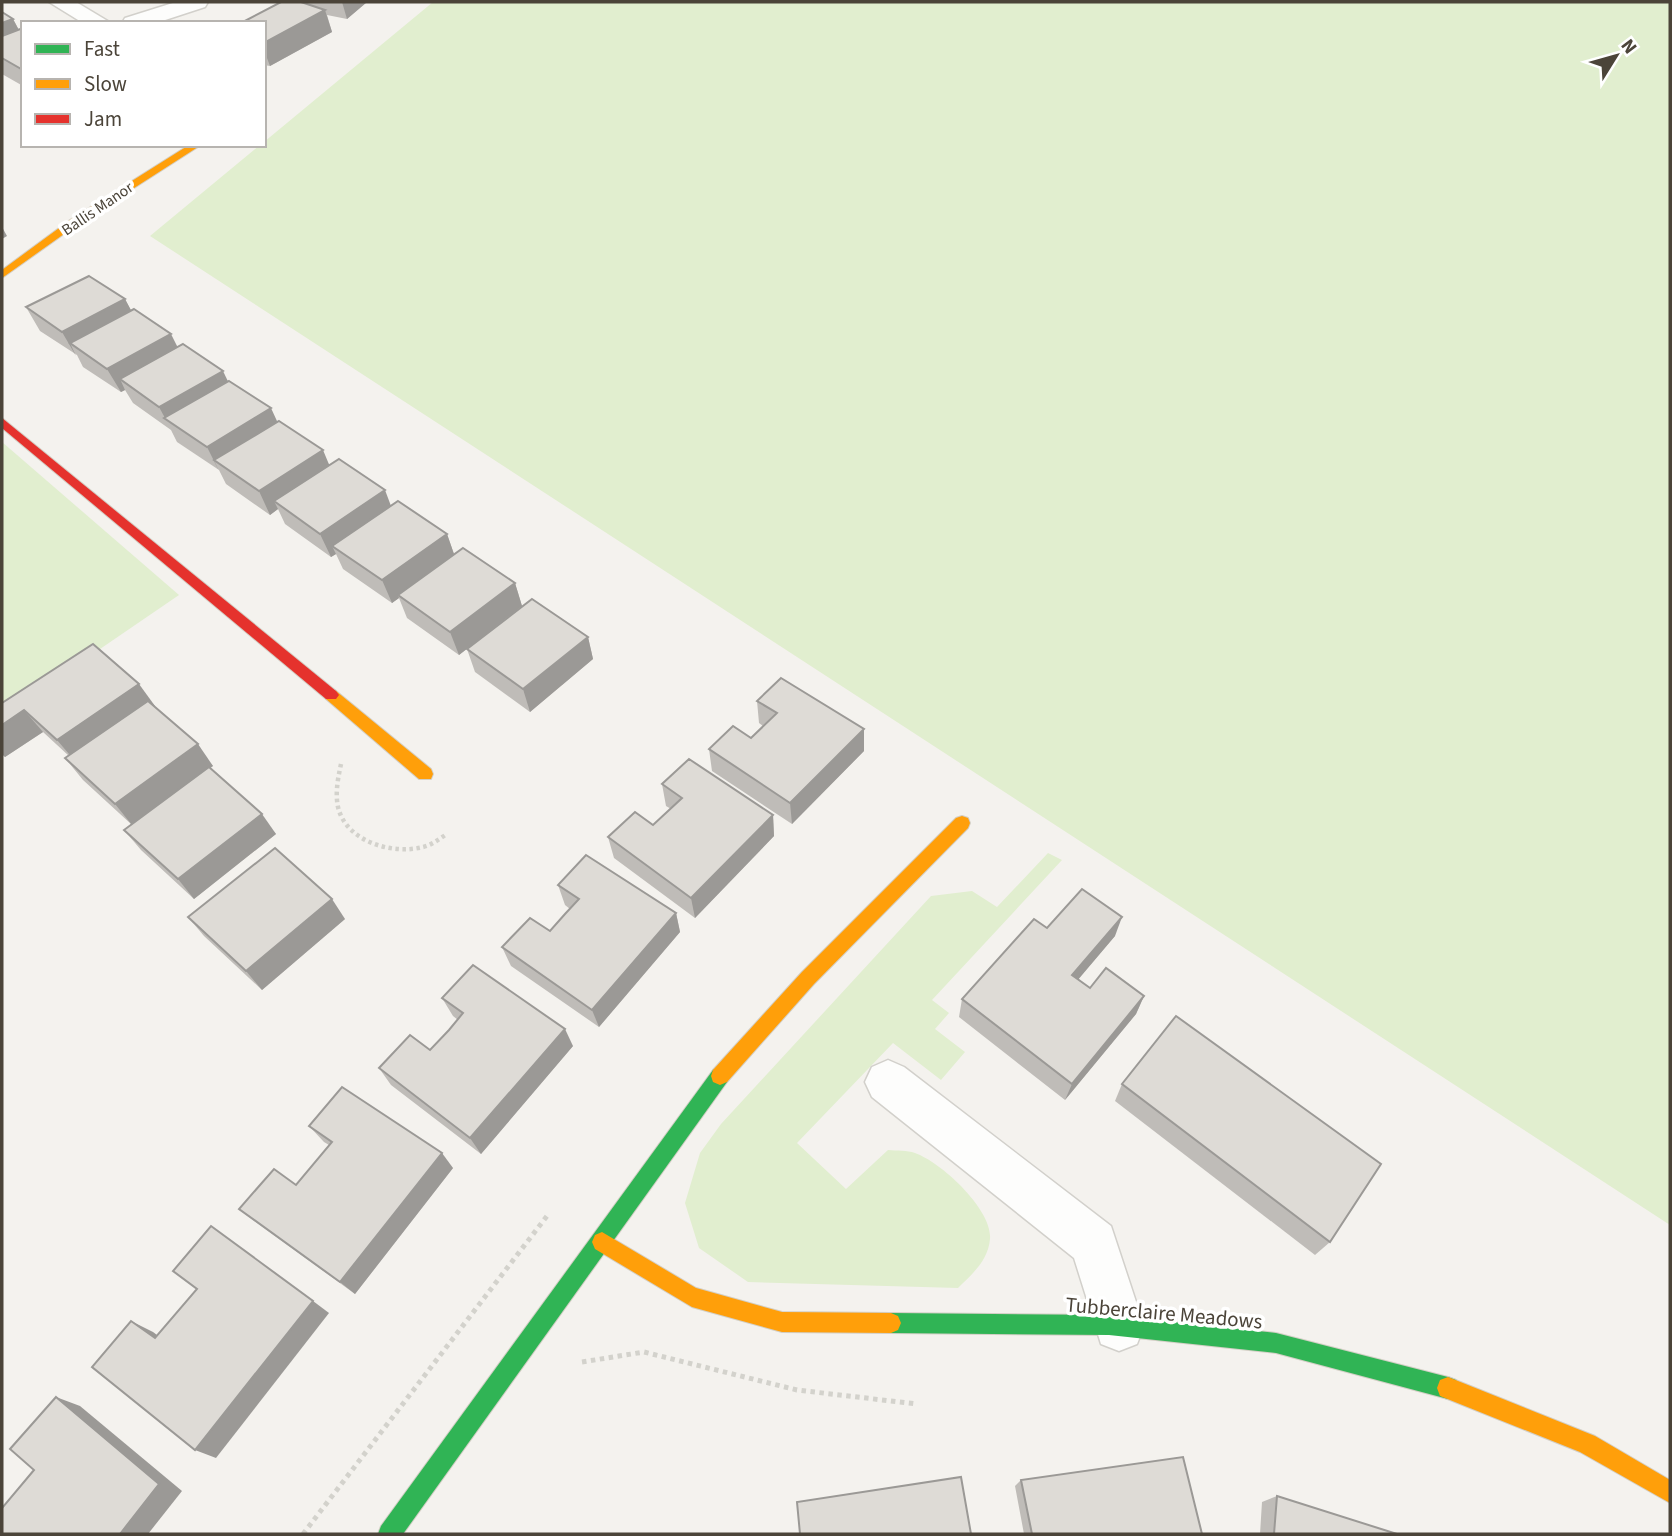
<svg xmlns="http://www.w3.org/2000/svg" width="1672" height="1536" viewBox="0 0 1672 1536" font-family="'Source Sans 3',sans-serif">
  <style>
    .green { fill: #e1eecf }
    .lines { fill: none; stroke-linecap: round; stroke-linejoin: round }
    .street-casing { stroke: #d2d0cb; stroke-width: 3 }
    .fast-casing { stroke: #d3cfc5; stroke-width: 2 }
    .slow-casing { stroke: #d3cfc5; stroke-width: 2 }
    .jam-casing { stroke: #d3cfc5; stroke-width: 2 }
    .path-far1 { stroke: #d3d2cc; stroke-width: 4.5; stroke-dasharray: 3.5 3.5; stroke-linecap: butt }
    .path { stroke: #d3d2cc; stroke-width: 5; stroke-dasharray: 4.5 4.5; stroke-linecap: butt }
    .street { fill: #fdfdfc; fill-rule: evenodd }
    .fast { fill: #30b455; fill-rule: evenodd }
    .slow { fill: #ff9f0a; fill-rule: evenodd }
    .jam { fill: #e5322d; fill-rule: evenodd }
    .wall { fill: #bfbcb8 }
    .shaded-wall { fill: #9b9996 }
    .building { fill: #dedbd6; stroke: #9b9996; stroke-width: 2 }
    .labels { text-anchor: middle; stroke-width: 7; stroke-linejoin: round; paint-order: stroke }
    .far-street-label { font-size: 16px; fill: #4b4439; stroke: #fff }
    .near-street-label { font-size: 21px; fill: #4b4439; stroke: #fff }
  </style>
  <rect width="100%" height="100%" fill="#f4f2ee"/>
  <!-- green -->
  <g class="green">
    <polygon points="433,2 1670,2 1670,1225 150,236 260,145 264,145 264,142"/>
    <polygon points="2,442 179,595 2,716"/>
    <path d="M1048 853 1062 860 932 1000 949 1013 935 1029 965 1052 941 1080 893 1043 797 1143 846 1189 888 1150C897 1151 907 1150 915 1153 941 1162 993 1210 990 1239 988 1261 972 1274 958 1288L748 1282 699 1248 685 1203 700 1153 721 1124 931 896 972 891 997 907Z"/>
  </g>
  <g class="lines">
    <defs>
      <g id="street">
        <polygon points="49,2 76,2 111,23 83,23"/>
        <polygon points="176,2 208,2 205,7 156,23 122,23 125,18"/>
        <polygon points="888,1060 904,1067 1111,1226 1144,1326 1137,1344 1119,1351 1101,1344 1074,1258 872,1097 865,1082 872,1067"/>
      </g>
      <g id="fast">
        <polygon points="720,1067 727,1070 729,1076 727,1082 403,1534 378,1534 381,1526 713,1070"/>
        <polygon points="891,1313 1109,1315 1276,1333 1448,1377 1456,1380 1459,1388 1456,1396 1448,1399 1276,1353 1109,1335 891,1333 884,1330 881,1323 884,1316"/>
      </g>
      <g id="slow">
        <polygon points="189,145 201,145 78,224 2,278 2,270 70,220"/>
        <polygon points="331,689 336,691 431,769 433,774 431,779 419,779 326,699 323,695 326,691"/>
        <polygon points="962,816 968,818 970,823 968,828 814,984 727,1082 720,1085 713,1082 711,1076 713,1070 802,972 956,818"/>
        <polygon points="602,1232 696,1288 782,1312 891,1313 898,1316 901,1323 898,1330 891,1333 782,1332 692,1307 595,1249 592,1242 595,1235"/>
        <polygon points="1448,1377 1595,1436 1670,1480 1670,1503 1580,1452 1440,1396 1437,1388 1440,1380"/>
      </g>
      <polygon id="jam" points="2,418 336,691 339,695 336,699 326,699 2,428"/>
    </defs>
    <!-- street casing -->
    <use href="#street" class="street-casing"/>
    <!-- fast casing -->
    <use href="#fast" class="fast-casing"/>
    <!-- slow casing -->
    <use href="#slow" class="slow-casing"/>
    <!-- jam casing -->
    <use href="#jam" class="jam-casing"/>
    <!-- path-far1 -->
    <path class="path-far1" d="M341 764C338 778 335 793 338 807 346 842 393 855 423 847 432 845 439 839 447 834"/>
    <!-- path -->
    <g class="path">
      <polyline points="582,1362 644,1352 797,1390 917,1404"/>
      <polyline points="303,1534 547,1216"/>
    </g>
    <!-- street -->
    <use href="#street" class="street"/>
    <!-- fast -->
    <use href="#fast" class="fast"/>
    <!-- slow -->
    <use href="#slow" class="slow"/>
    <!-- jam -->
    <use href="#jam" class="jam"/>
  </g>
  <!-- wall -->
  <g class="wall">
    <polygon points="281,2 367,2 347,19 327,15 332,32 270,66 264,65 264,23"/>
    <polygon points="2,12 13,19 19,30 23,28 23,86 2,74"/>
    <polygon points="125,299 131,311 178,347 228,381 330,465 391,506 447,534 454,554 515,583 522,606 459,655 407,618 399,598 392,603 343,569 336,554 331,557 285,524 278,509 270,515 226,484 219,470 177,442 171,430 133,403 125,390 121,392 83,367 77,355 40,331 26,307"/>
    <polygon points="588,637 593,659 530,712 475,672 467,649"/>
    <polygon points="757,701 864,729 864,751 792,824 712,771 709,749 751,738 763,726 759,723"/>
    <polygon points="2,703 155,706 154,706 213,766 209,768 276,834 194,899 141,850 124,830 131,824 83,780 65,758 69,756 43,732 5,757 2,754"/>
    <polygon points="662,784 773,815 774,836 695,918 614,858 608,837 653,825 671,809 666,806"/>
    <polygon points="558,885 676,913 680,932 599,1027 511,966 502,947 550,931 570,909 565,905"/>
    <polygon points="188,917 345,919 262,990 204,936"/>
    <polygon points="1047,928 1115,936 1078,979 1090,988 1144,996 1136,1014 1065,1100 959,1017 962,999"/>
    <polygon points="442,998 573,1046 481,1154 391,1085 379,1068 430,1050 458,1020 453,1016"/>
    <polygon points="1122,1084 1330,1242 1315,1255 1115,1101"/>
    <polygon points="309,1126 453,1168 355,1294 257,1223 239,1209 296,1185 329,1145 324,1142"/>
    <polygon points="1021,1480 1202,1534 1024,1534 1015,1486"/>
    <polygon points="1277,1496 1397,1534 1260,1534 1262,1502"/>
  </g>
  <!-- shaded-wall -->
  <g class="shaded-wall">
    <polygon points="342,2 367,2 347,19"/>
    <polygon points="325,10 332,32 270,66 264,50 264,43"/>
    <polygon points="13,19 23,38 2,50 2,23"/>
    <polygon points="2,227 7,236 2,239"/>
    <polygon points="125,299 138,323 70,343 76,356 62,332"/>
    <polygon points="171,334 183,358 120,379 125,390 121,392 107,369"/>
    <polygon points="223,371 234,394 165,418 159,407"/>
    <polygon points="271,408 282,432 214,460 219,471 207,447"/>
    <polygon points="323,450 333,474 274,501 278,509 270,515 259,491"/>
    <polygon points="385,490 394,514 332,546 336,554 331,557 320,534"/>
    <polygon points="447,534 455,557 398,595 399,598 392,603 382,580"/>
    <polygon points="515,583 522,606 459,655 450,632"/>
    <polygon points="588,637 593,659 530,712 523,689"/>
    <polygon points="139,684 155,706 75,761 57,740"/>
    <polygon points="24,710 43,732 5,757 2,754 2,725"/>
    <polygon points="864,729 864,751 792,824 790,803"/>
    <polygon points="198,744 213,766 132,825 115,804"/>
    <polygon points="262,814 276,834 194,899 178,879"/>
    <polygon points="773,815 774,836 695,918 691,898"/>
    <polygon points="332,899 345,919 262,990 246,971"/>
    <polygon points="676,913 680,932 599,1027 592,1010"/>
    <polygon points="1122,917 1115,936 1066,994 1072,975"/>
    <polygon points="1144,996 1136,1014 1065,1100 1072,1084"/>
    <polygon points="565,1029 573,1046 481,1154 470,1138"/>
    <polygon points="442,1153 453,1168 355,1294 340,1282"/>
    <polygon points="313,1301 329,1313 216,1458 195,1450"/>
    <polygon points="131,1321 153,1332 176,1349 155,1338"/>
    <polygon points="56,1397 80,1406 182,1491 148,1534 120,1534"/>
  </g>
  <!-- building -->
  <g class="building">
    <polygon points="281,2 301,2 325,10 264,43 264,23 241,23"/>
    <polygon points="2,12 13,19 2,23"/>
    <polygon points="23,28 23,70 2,58 2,36"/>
    <polygon points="89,276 125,299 62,332 26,307"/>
    <polygon points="134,309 171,334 107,369 70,343"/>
    <polygon points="183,344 223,371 159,407 120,379"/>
    <polygon points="229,381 271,408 207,447 164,418"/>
    <polygon points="279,421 323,450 259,491 214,460"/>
    <polygon points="339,459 385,490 320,534 274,501"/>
    <polygon points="398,501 447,534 382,580 332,546"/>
    <polygon points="463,548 515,583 450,632 398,595"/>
    <polygon points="532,599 588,637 523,689 467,649"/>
    <polygon points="93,644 139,684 57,740 24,710 2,725 2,703"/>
    <polygon points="781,678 864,729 790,803 709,749 733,726 751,738 777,713 757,701"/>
    <polygon points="148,701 198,744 115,804 65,758"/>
    <polygon points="689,759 773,815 691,898 608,837 635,812 653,825 682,798 662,784"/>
    <polygon points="209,767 262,814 178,879 124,830"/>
    <polygon points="275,848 332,899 246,971 188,917"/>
    <polygon points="586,855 676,913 592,1010 502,947 530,918 550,931 565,914 579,899 558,885"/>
    <polygon points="1082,889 1122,917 1072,975 1090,988 1106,968 1144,996 1072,1084 962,999 1034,919 1047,928"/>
    <polygon points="473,965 565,1029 470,1138 379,1068 410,1035 430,1050 449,1030 463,1013 442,998"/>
    <polygon points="1176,1016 1381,1164 1330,1242 1122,1084"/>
    <polygon points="342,1087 442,1153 340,1282 239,1209 274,1169 296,1185 332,1142 309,1126"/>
    <polygon points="211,1226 313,1301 195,1450 92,1367 131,1321 155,1338 197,1289 173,1271"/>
    <polygon points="56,1397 159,1484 120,1534 2,1534 2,1508 34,1470 10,1449"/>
    <polygon points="1183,1457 1202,1534 1032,1534 1021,1480"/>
    <polygon points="961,1477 971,1534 800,1534 797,1502"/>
    <polygon points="1277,1496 1397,1534 1274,1534"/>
  </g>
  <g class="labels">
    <!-- far-street labels -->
    <g class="far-street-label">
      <text transform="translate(97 208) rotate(-34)" y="6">Ballis Manor</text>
    </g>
    <!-- near-street labels -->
    <g class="near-street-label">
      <text transform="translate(1164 1313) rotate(5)" y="7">Tubberclaire Meadows</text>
    </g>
  </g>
  <!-- border -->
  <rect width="1672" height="1536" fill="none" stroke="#4b4439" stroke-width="7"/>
  <!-- legend -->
  <rect x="21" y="21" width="245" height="126" fill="#ffffff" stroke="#b7b4b0" stroke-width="2"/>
  <rect x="35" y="44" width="35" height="10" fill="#30b455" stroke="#b7b4b0" stroke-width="2"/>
  <text x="84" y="56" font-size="21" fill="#4b4439">Fast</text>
  <rect x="35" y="79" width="35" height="10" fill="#ff9f0a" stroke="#b7b4b0" stroke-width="2"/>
  <text x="84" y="91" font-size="21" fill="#4b4439">Slow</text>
  <rect x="35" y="114" width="35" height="10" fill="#e5322d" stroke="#b7b4b0" stroke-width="2"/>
  <text x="84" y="126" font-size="21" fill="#4b4439">Jam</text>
  <!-- north arrow -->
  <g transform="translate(1616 56) rotate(53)" stroke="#ffffff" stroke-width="5" paint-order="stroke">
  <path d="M0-5L12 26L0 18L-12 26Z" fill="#4b4439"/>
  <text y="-10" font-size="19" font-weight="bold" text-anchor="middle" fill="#4b4439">N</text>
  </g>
</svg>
